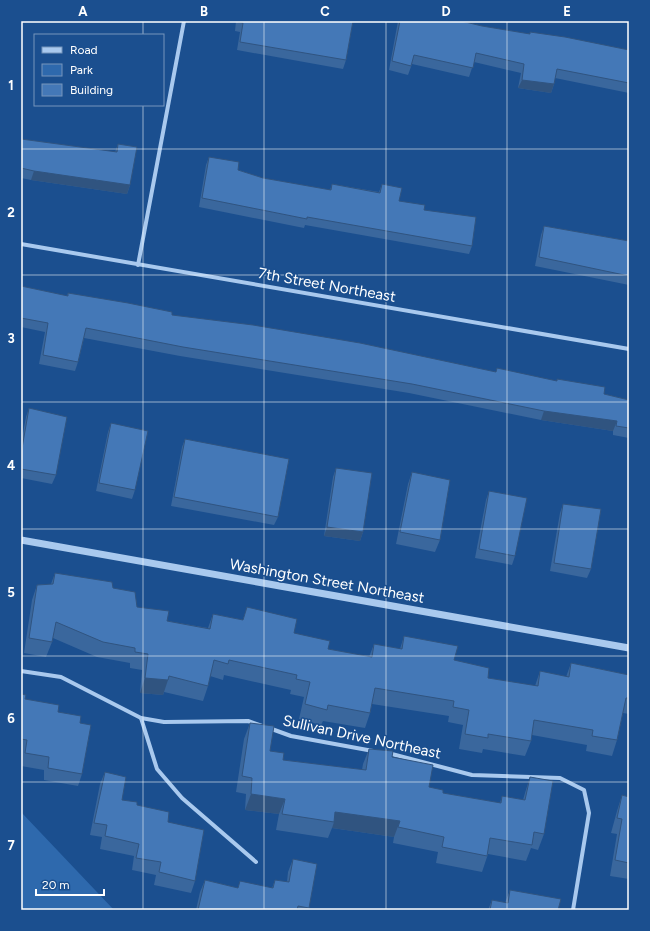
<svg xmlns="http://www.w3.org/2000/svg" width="650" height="931" viewBox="0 0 650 931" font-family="Figtree,sans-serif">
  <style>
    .green { fill: #2e69ad }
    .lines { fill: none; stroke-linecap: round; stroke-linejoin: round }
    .minor { stroke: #a9c9ee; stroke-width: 4 }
    .tertiary { stroke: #a9c9ee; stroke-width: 7 }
    .wall { fill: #3a679d }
    .shaded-wall { fill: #305480 }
    .building { fill: #4478b7; stroke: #305480 }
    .grid { fill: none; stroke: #fff; stroke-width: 1; stroke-opacity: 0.55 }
    .labels { text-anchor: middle; stroke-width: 3; stroke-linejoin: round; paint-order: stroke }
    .street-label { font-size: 15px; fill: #fff; stroke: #1b4f8f }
    .neatline { fill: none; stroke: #fff; stroke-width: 1.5 }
    .grid-label { font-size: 13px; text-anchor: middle; font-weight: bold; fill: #fff }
  </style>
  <rect width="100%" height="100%" fill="#1b4f8f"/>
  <!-- green -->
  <polygon class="green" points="21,812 114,910 21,910"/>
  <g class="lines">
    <!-- minor -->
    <g class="minor">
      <polyline points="21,244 629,349"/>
      <polyline points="138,265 184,21"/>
      <polyline points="21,671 61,677 141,718 164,722 248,721 262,726"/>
      <polyline points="141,718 157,769 182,798 256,862"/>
      <polyline points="269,728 291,736 373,751"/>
      <polyline points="388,753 472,775 560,778 584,790 589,813 573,910"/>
    </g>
    <!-- tertiary -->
    <polyline class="tertiary" points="21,540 629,648"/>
  </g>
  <!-- wall -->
  <g class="wall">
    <polygon points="236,21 353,21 346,60 343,69 237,50 240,32 235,31"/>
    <polygon points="398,21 461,21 482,26 529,34 629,50 629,93 555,78 554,84 551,93 518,88 521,73 474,62 469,77 412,64 408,75 389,70"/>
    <polygon points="21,139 115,152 118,144 130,185 127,194 31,180 21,178"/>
    <polygon points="209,157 238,170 263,178 330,190 332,184 379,192 382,184 399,201 424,210 472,246 469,254 305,225 304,228 199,207 206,165"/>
    <polygon points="544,226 629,241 629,285 535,266 541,235"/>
    <polygon points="21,286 67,296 68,293 172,315 496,372 497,368 629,400 629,438 613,435 613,431 541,420 409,393 180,356 84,338 78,362 75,371 39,364 45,332 21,327"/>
    <polygon points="29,408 56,475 52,484 21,478 21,444 26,417"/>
    <polygon points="111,423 135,490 132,499 96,491 108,432"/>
    <polygon points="185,439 278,517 274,525 171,506 182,447"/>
    <polygon points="336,468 363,532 360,541 324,536 333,477"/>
    <polygon points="412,472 440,540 435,552 396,544 408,484"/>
    <polygon points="489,491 515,556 512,565 475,558 486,500"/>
    <polygon points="563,504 591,569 587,578 550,571 560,513"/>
    <polygon points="55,573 113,588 137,607 167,621 208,628 213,614 243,620 247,607 294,633 328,649 369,657 374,644 400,649 404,636 454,660 488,678 535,686 540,671 566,677 571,663 629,675 629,714 623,713 617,740 612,756 586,751 587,745 532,735 531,741 525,756 483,749 482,753 459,749 463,725 448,722 449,716 372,704 370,713 365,728 323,721 321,725 299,719 304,697 290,694 291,690 224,675 223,680 210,676 208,686 203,701 164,692 163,695 140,693 142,670 130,668 130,663 97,657 53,638 52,642 46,657 24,653 32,600 37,585 51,584"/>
    <polygon points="21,694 25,699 58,712 80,723 82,774 78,786 44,780 44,770 21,766 21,760 22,753 21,753"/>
    <polygon points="250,723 270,751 283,760 362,770 363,764 369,749 392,757 429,787 443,793 500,803 502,796 523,800 525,793 530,777 544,834 538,850 531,848 526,861 488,854 482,872 436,863 438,852 393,843 394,837 332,828 328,838 276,830 279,814 245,810 246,794 236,792 244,739"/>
    <polygon points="105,772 122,800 137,805 168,822 195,881 191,893 154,885 156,875 132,870 134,856 100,849 102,837 90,835 100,784"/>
    <polygon points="622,795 629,797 629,879 610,876 617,834 611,833 617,811"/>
    <polygon points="293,859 309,908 308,910 196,910 200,892 205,880 238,888 272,888 275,880 287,882 288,872"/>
    <polygon points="510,890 558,910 488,910 492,900 505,903"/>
  </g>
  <!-- shaded-wall -->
  <g class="shaded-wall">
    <polygon points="522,80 554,84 551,93 518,88"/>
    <polygon points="34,171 130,185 127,194 31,180"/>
    <polygon points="544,411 617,421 613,431 541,420"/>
    <polygon points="327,527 363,532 360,541 324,536"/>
    <polygon points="145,678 168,680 163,695 140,693"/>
    <polygon points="251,794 285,799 279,814 245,810"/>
    <polygon points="335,812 400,821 394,837 332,828 334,822"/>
  </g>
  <!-- building -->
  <g class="building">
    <polygon points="238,21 353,21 346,60 240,42 243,23 238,22"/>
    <polygon points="400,21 461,21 482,26 530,34 530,32 565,37 629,50 629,83 557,69 554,84 522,80 524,64 476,53 473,68 414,55 411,66 392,61"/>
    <polygon points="21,139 117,152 118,144 137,147 130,185 34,171 21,168"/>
    <polygon points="209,157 239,162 238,170 263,178 331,190 332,184 380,193 382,184 402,188 399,201 425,205 424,210 476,217 472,246 307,217 307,219 202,198"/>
    <polygon points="544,226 629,241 629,276 539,257"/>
    <polygon points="21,286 68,296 68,293 128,303 172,312 172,315 253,325 360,343 496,372 497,368 557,381 557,379 605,387 604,394 629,400 629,428 616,426 617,421 544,411 412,384 183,347 86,328 78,362 43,355 48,323 21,318"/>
    <polygon points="29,408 67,417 56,475 21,469 21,454"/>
    <polygon points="111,423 148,431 135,490 99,483"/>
    <polygon points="185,439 289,459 278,517 174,497"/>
    <polygon points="336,468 372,473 363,532 327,527"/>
    <polygon points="412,472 450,480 440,540 400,532"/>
    <polygon points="489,491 527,498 515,556 479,549"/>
    <polygon points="563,504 601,509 591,569 554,563"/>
    <polygon points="55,573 112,582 113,588 135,592 137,607 169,611 167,621 210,629 213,614 243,620 247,607 297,619 294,633 330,641 328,649 372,657 374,644 402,649 404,636 458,646 454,660 489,668 488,678 538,686 540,671 569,677 571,663 629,675 629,698 626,698 617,740 592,736 593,730 534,720 531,741 488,734 488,738 465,734 469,710 453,707 454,701 375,688 370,713 328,705 327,710 305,704 310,682 296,679 297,675 229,660 228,664 214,660 208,686 169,676 168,680 145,678 148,654 135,652 135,648 103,642 56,622 52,642 29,638 37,585 53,584"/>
    <polygon points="21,694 26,695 25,699 59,705 58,712 81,716 80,723 91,725 82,774 48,768 49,757 25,753 27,740 21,739"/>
    <polygon points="250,723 274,726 270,751 284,753 283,760 366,770 369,749 393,751 392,757 433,765 429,787 443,790 443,793 501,803 502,796 525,800 530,777 553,781 544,834 534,832 532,845 490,838 487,856 442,847 444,837 398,827 400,821 335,812 334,822 282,814 285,799 251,794 252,778 242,776"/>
    <polygon points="105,772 126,777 122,800 137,802 137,805 169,812 168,822 204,830 195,881 159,872 161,862 136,858 139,844 105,836 107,825 94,823"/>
    <polygon points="622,795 629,797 629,863 615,860 622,819 617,818"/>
    <polygon points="293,859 317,864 309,908 298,906 297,910 198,910 205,880 238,888 240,881 273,888 275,880 289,882"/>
    <polygon points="510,890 561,899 558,910 490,910 492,900 508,903"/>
  </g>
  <!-- grid -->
  <path class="grid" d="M143 21V35M264 21V910M386 21V910M507 21V910M143 105V910M21 149H629M21 275H629M21 402H629M21 529H629M21 656H629M21 782H629"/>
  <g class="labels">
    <!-- street labels -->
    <g class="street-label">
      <text transform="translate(327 285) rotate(10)" y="5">7th Street Northeast</text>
      <text transform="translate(327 581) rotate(10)" y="5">Washington Street Northeast</text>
      <text transform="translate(362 737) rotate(12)" y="5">Sullivan Drive Northeast</text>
    </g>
  </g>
  <!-- border -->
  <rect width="650" height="931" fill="none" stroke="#1b4f8f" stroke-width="44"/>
  <!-- legend -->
  <rect x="34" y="34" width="130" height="72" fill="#1b4f8f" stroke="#7695bc"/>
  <rect x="42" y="47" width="20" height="6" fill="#a9c9ee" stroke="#7695bc"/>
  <text x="70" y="54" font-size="12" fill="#ffffff">Road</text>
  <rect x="42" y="64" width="20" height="12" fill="#2e69ad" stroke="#7695bc"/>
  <text x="70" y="74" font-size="12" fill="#ffffff">Park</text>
  <rect x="42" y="84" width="20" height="12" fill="#4478b7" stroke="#7695bc"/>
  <text x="70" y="94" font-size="12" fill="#ffffff">Building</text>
  <!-- scale -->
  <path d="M36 889v6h68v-6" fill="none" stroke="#ffffff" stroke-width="2"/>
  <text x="42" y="889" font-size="12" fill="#ffffff" stroke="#1b4f8f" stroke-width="3" paint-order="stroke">20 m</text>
  <rect x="22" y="22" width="606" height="887" class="neatline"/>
  <g class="grid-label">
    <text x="83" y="16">A</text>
    <text x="204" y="16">B</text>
    <text x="325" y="16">C</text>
    <text x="446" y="16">D</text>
    <text x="567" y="16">E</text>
    <text x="11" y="90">1</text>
    <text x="11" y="217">2</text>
    <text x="11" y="343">3</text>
    <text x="11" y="470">4</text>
    <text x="11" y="597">5</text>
    <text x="11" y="723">6</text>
    <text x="11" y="850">7</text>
  </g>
</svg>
